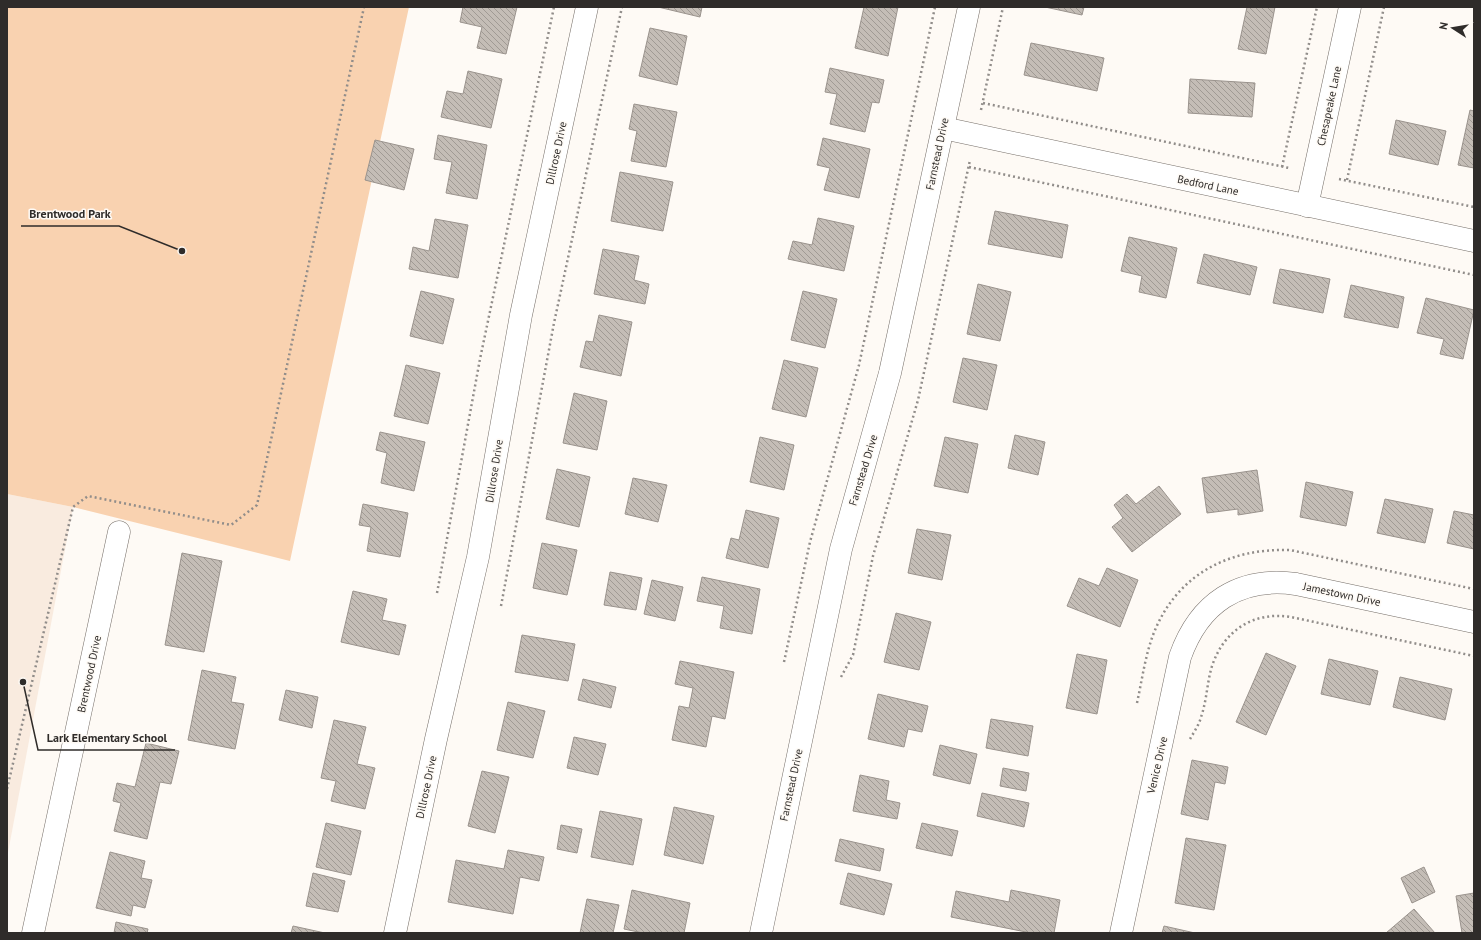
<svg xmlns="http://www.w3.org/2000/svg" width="1481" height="940" viewBox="0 0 1481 940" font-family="'PT Sans',sans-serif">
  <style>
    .built { fill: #f9ebdf }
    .green { fill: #f9d2b0 }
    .building { fill: url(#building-back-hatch); stroke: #9a938d }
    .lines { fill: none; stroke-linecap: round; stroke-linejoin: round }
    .minor-casing { stroke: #766f69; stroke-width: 23 }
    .path { stroke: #918d8a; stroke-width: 2.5; stroke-dasharray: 2 3; stroke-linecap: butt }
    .minor { stroke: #fff; stroke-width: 22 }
    .labels { text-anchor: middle; stroke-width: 3; stroke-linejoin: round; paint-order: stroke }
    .street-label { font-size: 11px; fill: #2f2c2a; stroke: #fefaf5 }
    .leader { fill: none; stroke: #2f2c2a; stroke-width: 1.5 }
    .callout-dot { fill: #2f2c2a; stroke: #fefaf5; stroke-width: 1.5 }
    .callout-label { font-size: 12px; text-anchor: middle; font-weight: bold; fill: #2f2c2a; stroke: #fefaf5; stroke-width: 3; stroke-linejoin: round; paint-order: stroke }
  </style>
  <defs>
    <pattern id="building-back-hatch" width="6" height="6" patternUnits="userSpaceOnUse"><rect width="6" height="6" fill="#c4bdb6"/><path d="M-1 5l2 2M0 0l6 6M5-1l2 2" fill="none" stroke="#a09a94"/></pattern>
  </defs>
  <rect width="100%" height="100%" fill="#fefaf5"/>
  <!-- built -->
  <polygon class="built" points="7,494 73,507 7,858"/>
  <!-- green -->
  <polygon class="green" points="7,7 409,7 290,561 73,507 7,494"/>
  <!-- building -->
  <g class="building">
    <polygon points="463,7 517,7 506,54 477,48 482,27 460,22"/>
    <polygon points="658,7 702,7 700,17"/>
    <polygon points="864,7 898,7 888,56 855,48"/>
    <polygon points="1045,7 1084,7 1082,15"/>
    <polygon points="1247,7 1275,7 1266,54 1238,49"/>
    <polygon points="650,28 687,36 677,85 639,76"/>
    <polygon points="1031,43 1104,58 1097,91 1024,75"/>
    <polygon points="830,68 884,80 879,103 872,102 865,132 830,124 837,94 825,92"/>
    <polygon points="468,71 502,79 491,128 441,117 447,91 463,94"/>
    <polygon points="1190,79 1255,83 1252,117 1188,113"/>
    <polygon points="634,104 677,112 666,167 631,161 637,131 629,129"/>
    <polygon points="1470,110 1474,111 1474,168 1458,165"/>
    <polygon points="1396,120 1446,131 1438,165 1389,154"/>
    <polygon points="438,135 487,145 477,199 446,193 452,162 434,159"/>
    <polygon points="823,138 870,149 859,198 824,190 830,168 817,165"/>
    <polygon points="375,140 414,149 404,190 365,180"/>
    <polygon points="620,172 673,182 663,231 611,221"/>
    <polygon points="995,211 1068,225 1062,258 988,244"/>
    <polygon points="818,218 854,226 844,271 788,259 793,241 812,245"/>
    <polygon points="435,219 468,225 458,278 409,269 413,247 429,251"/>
    <polygon points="1129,237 1177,248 1166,298 1139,292 1142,276 1121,271"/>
    <polygon points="603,249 639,256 634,280 649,284 645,304 594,294"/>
    <polygon points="1204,254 1257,267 1250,295 1197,283"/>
    <polygon points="1280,269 1330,279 1323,313 1273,303"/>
    <polygon points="978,284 1011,292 1000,341 967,334"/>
    <polygon points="1351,285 1404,297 1398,328 1344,317"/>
    <polygon points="421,291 454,299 443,344 410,336"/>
    <polygon points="803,291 837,299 825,348 791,340"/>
    <polygon points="1426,298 1474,310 1463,359 1440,354 1444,339 1417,333"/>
    <polygon points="599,315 632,322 621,376 580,367 586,341 593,342"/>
    <polygon points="963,358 997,365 987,410 953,402"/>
    <polygon points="784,360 818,368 806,417 772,409"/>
    <polygon points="406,365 440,373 428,424 394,416"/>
    <polygon points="574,393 607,401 597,450 563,443"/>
    <polygon points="380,432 425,442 414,491 381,483 387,453 376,450"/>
    <polygon points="1015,435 1045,442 1038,475 1008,468"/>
    <polygon points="760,437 794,445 784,490 750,482"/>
    <polygon points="945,437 978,444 968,493 934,486"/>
    <polygon points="557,469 590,477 579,527 546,519"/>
    <polygon points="1257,470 1263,511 1238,515 1238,509 1207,513 1202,478"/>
    <polygon points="633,478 667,485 658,522 625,514"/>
    <polygon points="1306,482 1353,492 1346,526 1300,517"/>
    <polygon points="1159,486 1181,514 1132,552 1112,527 1123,518 1114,505 1127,494 1136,504"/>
    <polygon points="1385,499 1433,509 1425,543 1377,533"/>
    <polygon points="363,504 408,513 400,557 367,551 371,527 359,525"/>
    <polygon points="746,510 779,518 768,568 726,558 731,538 739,540"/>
    <polygon points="1454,511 1474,515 1474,549 1447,543"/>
    <polygon points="917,529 951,535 942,580 908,573"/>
    <polygon points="542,543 577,550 567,595 533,588"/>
    <polygon points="182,553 222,561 204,652 165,645"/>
    <polygon points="1107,568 1138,580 1120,627 1067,606 1079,578 1099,586"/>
    <polygon points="610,572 642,578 636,610 604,605"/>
    <polygon points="702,577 760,589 752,634 720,628 724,606 697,601"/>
    <polygon points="652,580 683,587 675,621 644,614"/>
    <polygon points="353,591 387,599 382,620 406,625 399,655 341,642"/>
    <polygon points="896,613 931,622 919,670 884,662"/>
    <polygon points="522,635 575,644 568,681 515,672"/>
    <polygon points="1266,653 1296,666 1266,735 1236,722"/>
    <polygon points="1077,654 1107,660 1097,714 1066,708"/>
    <polygon points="1329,659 1378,671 1370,705 1321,694"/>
    <polygon points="680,661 734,672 725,719 712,716 706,747 672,740 679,706 689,708 693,688 675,684"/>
    <polygon points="202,670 236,677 231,702 244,704 235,749 188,740"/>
    <polygon points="1400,677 1452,689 1445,720 1393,707"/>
    <polygon points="583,679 616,687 611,708 578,700"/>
    <polygon points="286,690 318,697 312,728 279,720"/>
    <polygon points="878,694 928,706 922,732 908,729 904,747 868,739"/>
    <polygon points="508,702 545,711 533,758 497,750"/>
    <polygon points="991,719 1033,726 1028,756 986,748"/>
    <polygon points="334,720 366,727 357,764 375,768 365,809 331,801 336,781 321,778"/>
    <polygon points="574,737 606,744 598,775 567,768"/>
    <polygon points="146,743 179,751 171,784 160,782 147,839 114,831 121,803 113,801 117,783 135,787"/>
    <polygon points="940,745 977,754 970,784 933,775"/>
    <polygon points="1192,760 1228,767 1225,784 1215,782 1208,820 1181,814"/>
    <polygon points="1003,768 1029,773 1026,791 1000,786"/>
    <polygon points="482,771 509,777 495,833 468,826"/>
    <polygon points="860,775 889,781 886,800 900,803 897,819 853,811"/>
    <polygon points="982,793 1029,803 1024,827 977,816"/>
    <polygon points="674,807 714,816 703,864 664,855"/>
    <polygon points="600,811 642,819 633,865 591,857"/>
    <polygon points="326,823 361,831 351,875 316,867"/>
    <polygon points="922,823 958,831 952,856 916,848"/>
    <polygon points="561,825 582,829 577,853 557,849"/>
    <polygon points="1186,838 1226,845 1214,910 1175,903"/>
    <polygon points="840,839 884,849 880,871 835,861"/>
    <polygon points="508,850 544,857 539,881 520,877 513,914 448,902 456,860 504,869"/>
    <polygon points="110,852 145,861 141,878 152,880 145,908 133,905 131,916 96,908"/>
    <polygon points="1424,867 1435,892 1412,903 1401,878"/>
    <polygon points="313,873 345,881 338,912 306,906"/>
    <polygon points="848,873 892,884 884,915 840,904"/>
    <polygon points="632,890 690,903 684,933 643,933 624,929"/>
    <polygon points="1011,890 1060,900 1054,933 1031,933 951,917 956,891 1009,902"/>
    <polygon points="1474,893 1474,933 1462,933 1456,896"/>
    <polygon points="587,899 619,905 613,933 580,933"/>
    <polygon points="1414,909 1435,933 1386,933"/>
    <polygon points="116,922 148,929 147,933 114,933"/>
    <polygon points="293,926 325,933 291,933"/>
    <polygon points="1164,926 1195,933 1162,933"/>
  </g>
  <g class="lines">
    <defs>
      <g id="minor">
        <polyline points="943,128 1474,241"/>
        <polyline points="1307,206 1350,7"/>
        <polyline points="33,933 119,532"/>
        <polyline points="395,933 436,739 478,557 521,315 587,7"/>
        <polyline points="761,933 841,549 890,373 969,7"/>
        <path d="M1121 933 1180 657C1199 603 1239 576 1296 584L1474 622"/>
      </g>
    </defs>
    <!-- minor casing -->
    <use href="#minor" class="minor-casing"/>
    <!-- path -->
    <g class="path">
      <polyline points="983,103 1289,168"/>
      <polyline points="981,110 1003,7"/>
      <polyline points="969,167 1474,275"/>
      <polyline points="1282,167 1317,7"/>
      <polyline points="1339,179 1474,207"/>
      <polyline points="1347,180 1384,7"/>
      <polyline points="437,593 480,359 554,7"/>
      <polyline points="501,606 554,323 622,7"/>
      <polyline points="784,662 810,542 859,365 935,7"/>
      <polyline points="841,677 853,655 873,556 918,400 970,160"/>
      <path d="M1137 703C1142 680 1145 657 1153 635 1176 575 1228 548 1290 550L1474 589"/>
      <path d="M1190 739C1194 732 1199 725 1201 717 1207 700 1207 682 1212 666 1224 630 1254 611 1291 617L1474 656"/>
      <polyline points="7,789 73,507 88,496 231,525 257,505 364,7"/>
    </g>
    <!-- minor -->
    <use href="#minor" class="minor"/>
  </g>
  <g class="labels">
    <!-- street labels -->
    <g class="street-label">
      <text transform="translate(1329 106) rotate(-78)" y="4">Chesapeake Lane</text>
      <text transform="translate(556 153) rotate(-78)" y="4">Dillrose Drive</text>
      <text transform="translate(937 154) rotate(-78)" y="4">Farnstead Drive</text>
      <text transform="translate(1208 185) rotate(12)" y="4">Bedford Lane</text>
      <text transform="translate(863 470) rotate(-73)" y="4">Farnstead Drive</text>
      <text transform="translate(494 471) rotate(-81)" y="4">Dillrose Drive</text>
      <text transform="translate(1342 594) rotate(12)" y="4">Jamestown Drive</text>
      <text transform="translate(89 674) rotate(-78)" y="4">Brentwood Drive</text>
      <text transform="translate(1157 765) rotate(-77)" y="4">Venice Drive</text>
      <text transform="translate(791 785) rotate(-78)" y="4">Farnstead Drive</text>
      <text transform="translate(426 787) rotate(-78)" y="4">Dillrose Drive</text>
    </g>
  </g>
  <!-- callouts -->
  <path class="leader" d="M182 251L119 226H21M23 682L38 750H175"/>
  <g class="callout-dot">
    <circle cx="182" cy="251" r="4"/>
    <circle cx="23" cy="682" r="4"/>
  </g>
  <g class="callout-label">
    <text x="70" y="218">Brentwood Park</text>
    <text x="107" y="742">Lark Elementary School</text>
  </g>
  <!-- border -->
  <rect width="1481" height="940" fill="none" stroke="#2f2c2a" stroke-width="16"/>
  <!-- north arrow -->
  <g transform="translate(1453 28) rotate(282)" stroke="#fefaf5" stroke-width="3" paint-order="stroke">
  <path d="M0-3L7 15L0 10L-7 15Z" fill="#2f2c2a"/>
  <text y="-6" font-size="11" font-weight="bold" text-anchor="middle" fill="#2f2c2a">N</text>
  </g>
</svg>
